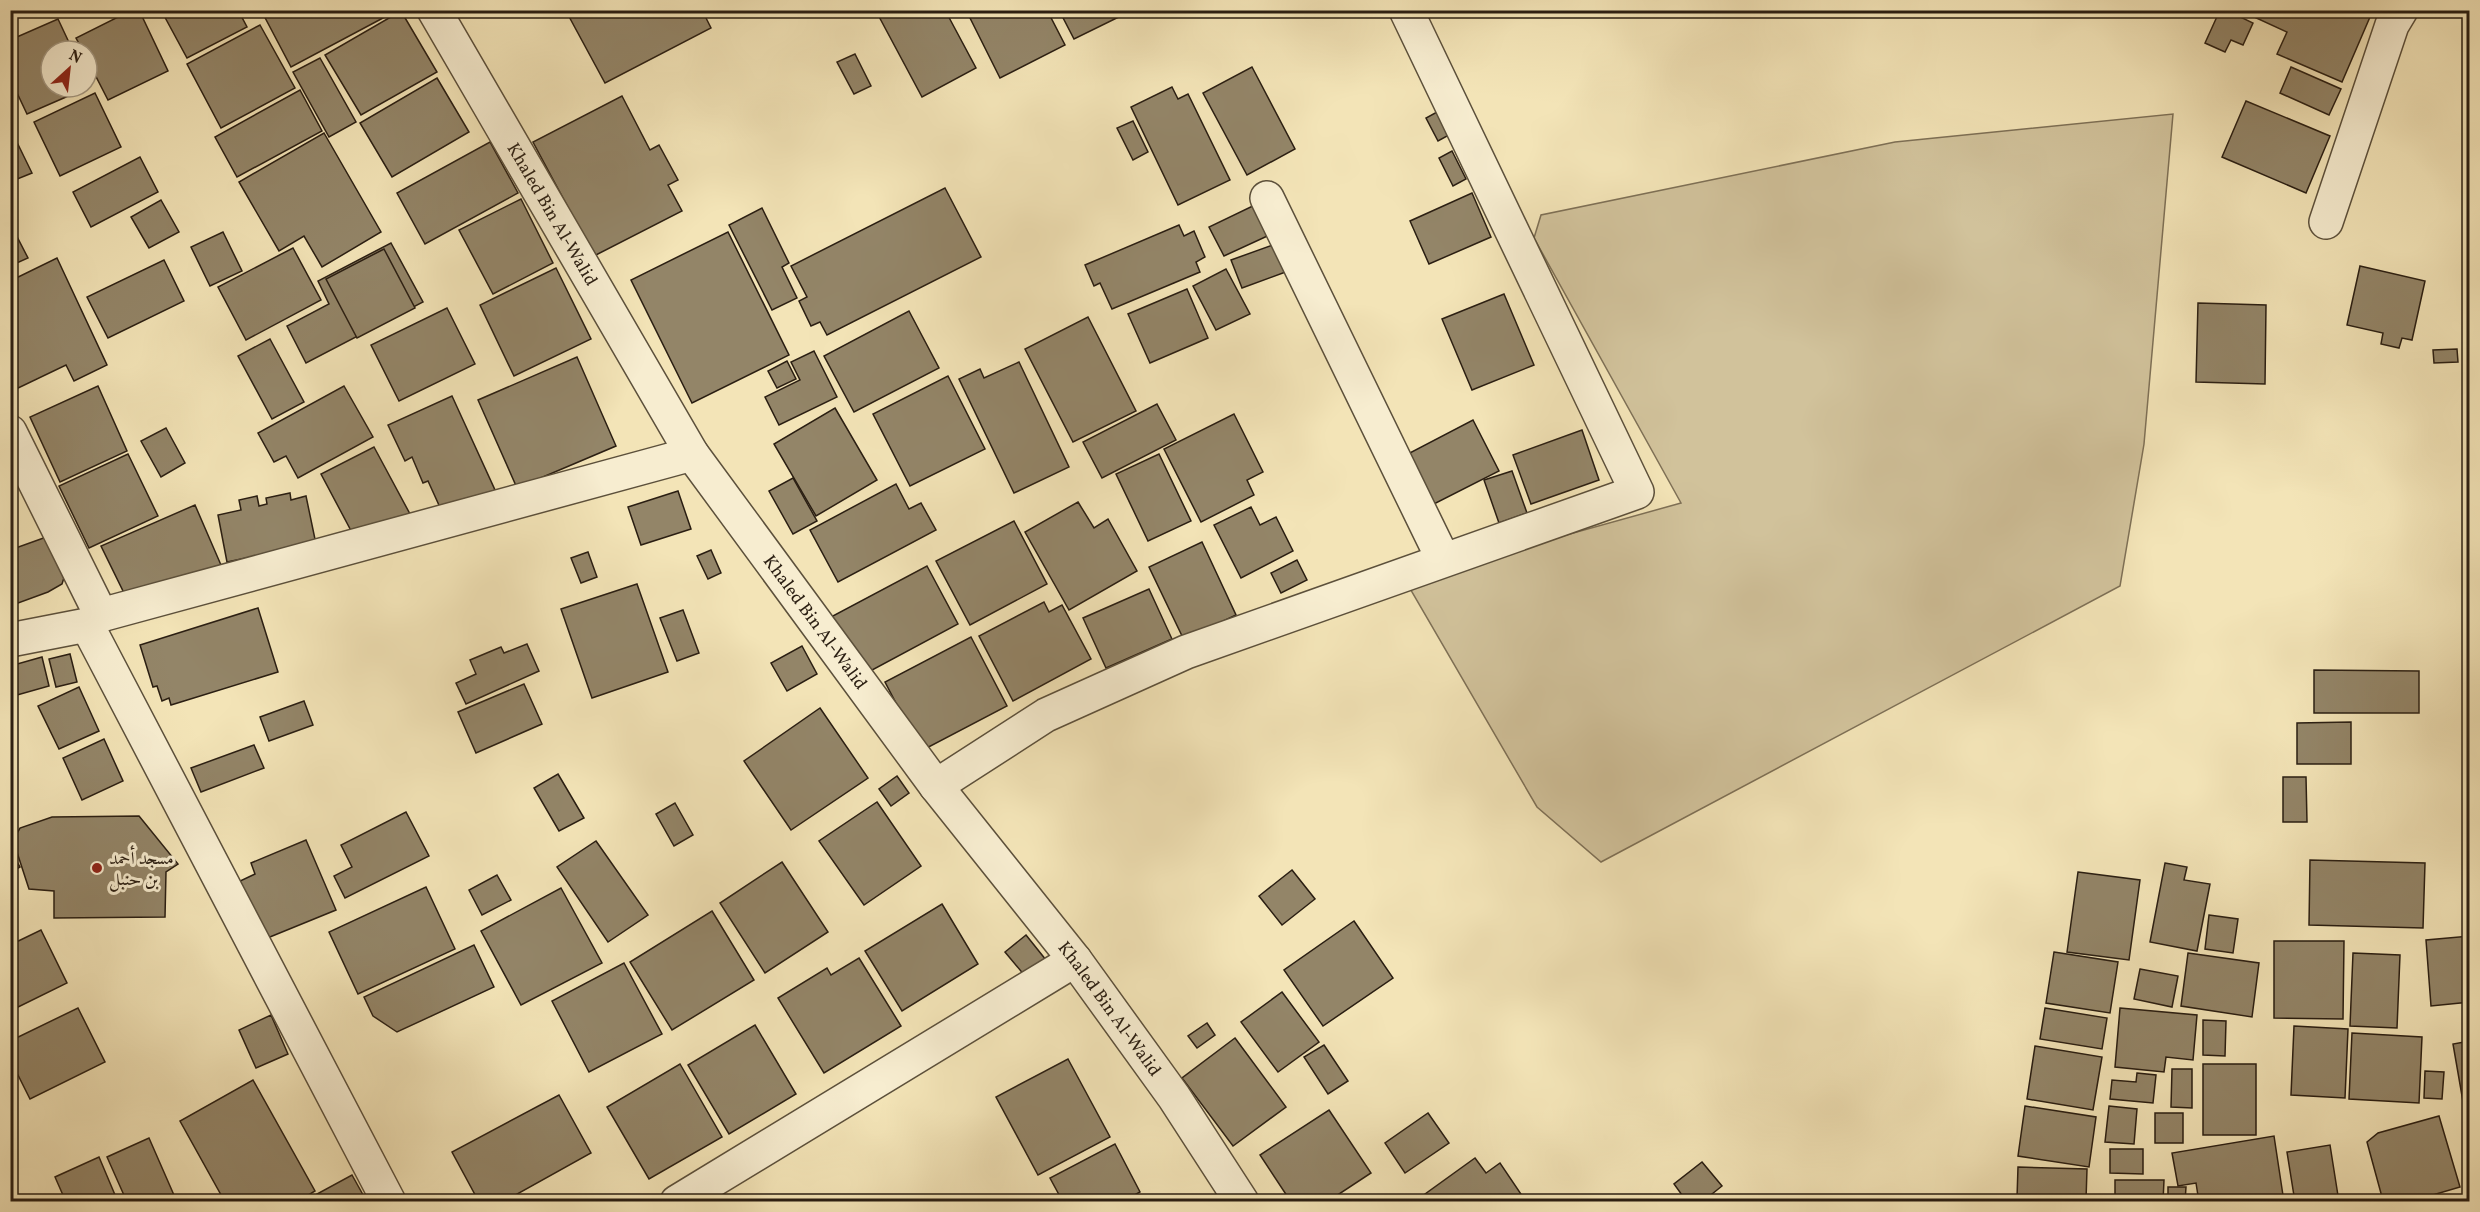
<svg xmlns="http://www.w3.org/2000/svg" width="2480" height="1212" viewBox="0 0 2480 1212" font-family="Vollkorn,Amiri,serif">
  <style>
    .green { fill: #d1c29b; stroke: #7e7056; stroke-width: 1.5 }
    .building { fill: #938568; stroke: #2a1e12; stroke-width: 1.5 }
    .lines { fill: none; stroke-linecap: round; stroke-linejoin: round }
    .minor-casing { stroke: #5c503b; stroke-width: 36 }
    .minor { stroke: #f7edd0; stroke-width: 33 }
    .poi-dot { fill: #8f2418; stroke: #f7edd0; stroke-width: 2 }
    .labels { text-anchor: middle; stroke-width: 6; stroke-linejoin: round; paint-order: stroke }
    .street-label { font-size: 18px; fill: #2a1e12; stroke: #f7edd0 }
    .poi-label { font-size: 18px; fill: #2a1e12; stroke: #f7edd0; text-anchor: start }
  </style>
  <rect width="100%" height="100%" fill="#f3e4b7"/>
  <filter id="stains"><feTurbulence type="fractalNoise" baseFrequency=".00333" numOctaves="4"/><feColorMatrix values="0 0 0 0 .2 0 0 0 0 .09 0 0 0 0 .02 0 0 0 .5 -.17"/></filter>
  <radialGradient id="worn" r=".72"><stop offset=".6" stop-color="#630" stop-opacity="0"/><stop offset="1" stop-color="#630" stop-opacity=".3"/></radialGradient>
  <!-- green -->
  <polygon class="green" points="2173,114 2144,444 2120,586 1601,862 1537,807 1405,580 1681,503 1534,238 1541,215 1895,142"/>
  <!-- building -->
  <g class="building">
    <polygon points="10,10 29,10 10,19"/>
    <polygon points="132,10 139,10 168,71 108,100 87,59 87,51 83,51 76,38"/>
    <polygon points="161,10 238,10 247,27 187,58"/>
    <polygon points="261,10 398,10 291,67"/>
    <polygon points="702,10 711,28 605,83 566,11"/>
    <polygon points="945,10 976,68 922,97 876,11"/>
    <polygon points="966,10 1047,10 1065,45 1000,78"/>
    <polygon points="1059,10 1130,10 1131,11 1074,39"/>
    <polygon points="2220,10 2226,10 2253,23 2243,45 2231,40 2225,52 2205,43"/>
    <polygon points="2239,10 2373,10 2342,82 2277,54 2287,32"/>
    <polygon points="401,11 437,72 361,115 325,55"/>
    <polygon points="58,19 73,51 51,51 51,87 87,87 87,82 89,87 27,114 10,78 10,40"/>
    <polygon points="260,25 295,88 221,128 187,64"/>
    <polygon points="855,54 871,86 854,94 837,62"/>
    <polygon points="320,58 356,122 329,137 293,72"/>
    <polygon points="1252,67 1295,149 1247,175 1203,93"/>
    <polygon points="2291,67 2341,89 2329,115 2280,93"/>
    <polygon points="437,78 469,132 392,177 360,123"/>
    <polygon points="1172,87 1178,99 1188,94 1230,180 1178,205 1131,107"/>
    <polygon points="300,90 322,131 237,177 215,137"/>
    <polygon points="95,93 121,147 60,176 34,122"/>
    <polygon points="622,96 650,150 659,145 678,180 668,185 682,211 594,256 533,142"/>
    <polygon points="2246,101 2330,136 2306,193 2222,157"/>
    <polygon points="1437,112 1449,135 1438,141 1426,118"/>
    <polygon points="1133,121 1148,152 1133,160 1117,128"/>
    <polygon points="10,128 32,173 10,182"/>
    <polygon points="324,133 381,232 322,267 304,236 279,251 239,182"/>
    <polygon points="490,142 518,193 425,244 397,193"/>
    <polygon points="1452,151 1466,179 1453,186 1439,158"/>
    <polygon points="140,157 158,192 91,227 73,192"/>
    <polygon points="945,188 981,257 827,335 820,322 811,326 799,301 807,297 791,266"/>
    <polygon points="1472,193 1491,237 1429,264 1410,221"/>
    <polygon points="521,199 553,263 493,294 459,230"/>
    <polygon points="161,200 179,232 149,248 131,217"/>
    <polygon points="1261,202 1276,232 1224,256 1209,227"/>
    <polygon points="762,208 789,263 782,267 797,298 772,310 729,225"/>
    <polygon points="10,223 28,258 10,266"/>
    <polygon points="1179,225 1184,236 1194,231 1205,257 1196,262 1200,272 1112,309 1100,283 1094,286 1085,265"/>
    <polygon points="223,232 242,271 210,286 191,247"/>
    <polygon points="728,232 789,355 692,403 631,280"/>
    <polygon points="1281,242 1291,270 1242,288 1231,260"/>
    <polygon points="391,243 423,302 306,363 287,326 329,304 318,281"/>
    <polygon points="293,248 321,300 246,340 218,287"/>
    <polygon points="384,249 415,308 357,338 326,279"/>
    <polygon points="57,258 107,365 74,381 66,365 14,390 10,382 10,281"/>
    <polygon points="164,260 184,301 108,338 87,297"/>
    <polygon points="2360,266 2425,281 2412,340 2402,338 2399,348 2381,344 2383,333 2347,325"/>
    <polygon points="556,268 591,339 514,376 480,305"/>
    <polygon points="1226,269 1250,314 1216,330 1193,286"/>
    <polygon points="1187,289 1208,338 1150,363 1128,314"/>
    <polygon points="1504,294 1534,365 1472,390 1442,319"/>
    <polygon points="2198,303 2266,305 2265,384 2196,382"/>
    <polygon points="447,308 475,364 399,401 371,345"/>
    <polygon points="909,311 939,368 854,412 824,356"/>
    <polygon points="1088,317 1136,411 1073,442 1025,349"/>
    <polygon points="270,339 304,402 272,419 238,356"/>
    <polygon points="2457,349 2458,362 2434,363 2433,350"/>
    <polygon points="814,351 837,397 779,425 765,397 800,380 791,362"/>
    <polygon points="577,357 616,446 517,488 478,400"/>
    <polygon points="787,361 796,379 777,388 768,371"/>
    <polygon points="1019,362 1069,467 1014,493 959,379 980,369 984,378"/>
    <polygon points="948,376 985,449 910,486 873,414"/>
    <polygon points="98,386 127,451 60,482 30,417"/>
    <polygon points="344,386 373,437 298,478 286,456 274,462 258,433"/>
    <polygon points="452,396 495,490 443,514 428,481 423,483 412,457 405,461 388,425"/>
    <polygon points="1157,404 1176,440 1102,478 1083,442"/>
    <polygon points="835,408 877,480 816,516 774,444"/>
    <polygon points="1234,414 1263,472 1247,480 1254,495 1201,522 1164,449"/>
    <polygon points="1473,420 1499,471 1428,507 1402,457"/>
    <polygon points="166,428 185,463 161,477 141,441"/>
    <polygon points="1582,430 1599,480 1531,504 1513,455"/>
    <polygon points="374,447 417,527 357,542 321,474"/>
    <polygon points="128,454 158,516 89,548 59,486"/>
    <polygon points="1159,454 1191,521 1148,541 1116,474"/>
    <polygon points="1512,471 1527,513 1499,523 1484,480"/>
    <polygon points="793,478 817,521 793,534 769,491"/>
    <polygon points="896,484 909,509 921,503 936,530 838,582 810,530"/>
    <polygon points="678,491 691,529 641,545 628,507"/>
    <polygon points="290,493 291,500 306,496 316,544 227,562 218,515 241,510 239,500 257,496 259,506 267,504 266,498"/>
    <polygon points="1078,502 1094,528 1108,519 1137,571 1069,610 1025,532"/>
    <polygon points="195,505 221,565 143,599 126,597 101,546"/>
    <polygon points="1251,507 1260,525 1276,517 1293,551 1241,578 1214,525"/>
    <polygon points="1014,521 1047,584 970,625 936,561"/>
    <polygon points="52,535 68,565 62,584 48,592 10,606 10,550"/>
    <polygon points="1202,542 1236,615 1184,640 1149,567"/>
    <polygon points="711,550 721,573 708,579 697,556"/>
    <polygon points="588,552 597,577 581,583 571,558"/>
    <polygon points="1297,560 1307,580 1281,593 1271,573"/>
    <polygon points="927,566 958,624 861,676 829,618"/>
    <polygon points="637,584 668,672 592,698 561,609"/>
    <polygon points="1149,589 1172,639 1106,668 1083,618"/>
    <polygon points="1044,602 1049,612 1062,605 1091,659 1013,701 979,636"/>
    <polygon points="258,608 278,672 171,705 169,698 162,701 157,686 153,687 140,645"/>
    <polygon points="683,610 699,653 677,661 660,618"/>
    <polygon points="971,637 1007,706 921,751 885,682"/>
    <polygon points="527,644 539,671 466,704 456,683 476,674 470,660 501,647 504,653"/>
    <polygon points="802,646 817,674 787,691 771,663"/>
    <polygon points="70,654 77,682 56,687 49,659"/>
    <polygon points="42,657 49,686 10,697 10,666"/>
    <rect x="2467" y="661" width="3" height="119"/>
    <polygon points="2314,670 2419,671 2419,713 2314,713"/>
    <polygon points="524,684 542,724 476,753 458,712"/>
    <polygon points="79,687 99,731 59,749 38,706"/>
    <polygon points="304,701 313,725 269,741 260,717"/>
    <polygon points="820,708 868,778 791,830 744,761"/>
    <polygon points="2351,722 2351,764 2297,764 2297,723"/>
    <polygon points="104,739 123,781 82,800 63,758"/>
    <polygon points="254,745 264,768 201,792 191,768"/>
    <polygon points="558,774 584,818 559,831 534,788"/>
    <polygon points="897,776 909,793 891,806 879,789"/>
    <polygon points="2283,777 2306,777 2307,822 2283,822"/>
    <polygon points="877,802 921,866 864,905 819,841"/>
    <polygon points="675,803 693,835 674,846 656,814"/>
    <polygon points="406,812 429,856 345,898 334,876 352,867 341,845"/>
    <polygon points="139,816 178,864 166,872 165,917 54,918 54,891 29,889 13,840 20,828 52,817"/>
    <polygon points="306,840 336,910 265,939 240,881 255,874 251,863"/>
    <polygon points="596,841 648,915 608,942 557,867"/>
    <polygon points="10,850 20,867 10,873"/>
    <polygon points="2310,860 2425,863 2423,928 2309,925"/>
    <polygon points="782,862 828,932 765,973 720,903"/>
    <polygon points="2165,863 2187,867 2184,880 2210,884 2197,951 2150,942"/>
    <polygon points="1292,870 1315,899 1282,925 1259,896"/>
    <polygon points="2078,872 2140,880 2129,960 2067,952"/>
    <polygon points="497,875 511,900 482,915 469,890"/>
    <polygon points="426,887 455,949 358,994 329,932"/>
    <polygon points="561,888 602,963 521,1005 481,931"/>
    <polygon points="942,904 978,964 902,1011 865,951"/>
    <polygon points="712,911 754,980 672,1030 630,962"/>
    <polygon points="2209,915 2238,919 2233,953 2205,949"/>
    <polygon points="1354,921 1393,978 1323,1026 1284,970"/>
    <polygon points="41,930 67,983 10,1011 10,945"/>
    <polygon points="1026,935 1050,965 1030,982 1005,952"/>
    <polygon points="2470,936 2470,1002 2431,1006 2426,940"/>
    <polygon points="2274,941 2344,941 2343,1019 2274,1018"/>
    <polygon points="474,945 494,987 397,1032 373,1016 364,997"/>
    <polygon points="2054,952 2118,962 2110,1013 2046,1003"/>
    <polygon points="2188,953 2259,963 2252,1017 2181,1006"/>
    <polygon points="2353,953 2400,955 2397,1028 2350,1026"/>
    <polygon points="859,958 901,1026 824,1073 778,998 827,968 831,975"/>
    <polygon points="624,963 662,1034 589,1072 552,1001"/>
    <polygon points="2140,969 2178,976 2172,1007 2134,999"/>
    <polygon points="1282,992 1319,1042 1278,1072 1241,1022"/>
    <polygon points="78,1008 105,1062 30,1099 10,1059 10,1041"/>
    <polygon points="2045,1008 2107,1018 2102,1049 2040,1039"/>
    <polygon points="2120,1008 2197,1015 2193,1060 2166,1057 2164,1072 2115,1067"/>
    <polygon points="271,1015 288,1054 256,1068 239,1030"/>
    <polygon points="2203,1020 2226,1021 2225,1056 2203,1055"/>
    <polygon points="1207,1023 1215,1035 1197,1048 1188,1036"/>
    <polygon points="755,1025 796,1094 729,1134 688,1065"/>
    <polygon points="2294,1026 2348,1029 2345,1098 2291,1095"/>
    <polygon points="2352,1033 2422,1037 2419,1103 2349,1099"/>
    <polygon points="1235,1038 1286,1107 1233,1146 1182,1078"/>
    <polygon points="2470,1041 2470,1118 2466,1119 2453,1044"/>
    <polygon points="1324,1045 1348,1081 1328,1094 1304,1057"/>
    <polygon points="2035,1046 2102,1057 2093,1110 2027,1099"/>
    <polygon points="1068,1059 1110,1137 1038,1175 996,1097"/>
    <polygon points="680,1064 722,1137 649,1179 607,1107"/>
    <rect x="2203" y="1064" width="53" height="71"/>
    <polygon points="2172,1069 2192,1069 2192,1108 2171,1107"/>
    <polygon points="2425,1071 2444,1072 2442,1099 2424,1098"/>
    <polygon points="2137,1073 2156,1075 2153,1103 2110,1099 2112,1080 2136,1082"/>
    <polygon points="253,1080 315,1191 297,1202 225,1202 180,1121"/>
    <polygon points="559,1095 591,1153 503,1202 479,1202 452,1152"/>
    <polygon points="2025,1106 2096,1117 2089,1167 2018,1156"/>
    <polygon points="2109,1106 2137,1109 2134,1144 2105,1142"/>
    <polygon points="1329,1110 1371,1173 1327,1202 1291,1202 1260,1155"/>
    <polygon points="1428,1113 1449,1143 1405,1173 1385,1143"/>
    <rect x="2155" y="1113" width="28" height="30"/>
    <polygon points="2439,1116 2460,1187 2409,1202 2389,1202 2382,1197 2367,1142 2378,1133"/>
    <polygon points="2274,1136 2284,1202 2199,1202 2196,1183 2178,1186 2172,1153"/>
    <polygon points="149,1138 177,1202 127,1202 107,1157"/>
    <polygon points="1115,1144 1140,1192 1122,1202 1063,1202 1050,1178"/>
    <polygon points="2330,1145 2339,1202 2295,1202 2287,1152"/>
    <polygon points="2110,1149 2143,1149 2143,1174 2110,1173"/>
    <polygon points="99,1157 118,1202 66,1202 55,1177"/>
    <polygon points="1475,1158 1486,1173 1500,1163 1525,1200 1414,1202"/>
    <polygon points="1702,1162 1722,1186 1702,1202 1687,1202 1674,1184"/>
    <polygon points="2018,1167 2087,1169 2086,1200 2017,1198"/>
    <polygon points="352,1175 367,1202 322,1202 317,1194"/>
    <polygon points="2115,1180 2164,1180 2163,1202 2115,1202"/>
    <polygon points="2168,1187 2186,1187 2185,1202 2168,1202"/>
    <rect x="2024" y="1200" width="42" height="2"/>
  </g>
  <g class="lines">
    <defs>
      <g id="minor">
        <path id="s1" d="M434 10 692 454 936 786 1075 960 1174 1097 1242 1202"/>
        <polyline points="1267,198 1443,559"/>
        <polyline points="2326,222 2392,25 2401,10"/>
        <polyline points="10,432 101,615 692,454"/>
        <polyline points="87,625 389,1202"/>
        <polyline points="10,640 87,625 101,615"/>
        <polyline points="936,786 1046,715 1186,652 1637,492 1406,10"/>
        <polyline points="677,1202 1075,960"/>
      </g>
    </defs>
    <!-- minor casing -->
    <use href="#minor" class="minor-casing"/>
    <!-- minor -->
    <use href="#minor" class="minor"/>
  </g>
  <!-- markers -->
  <circle class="poi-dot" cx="97" cy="868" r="6"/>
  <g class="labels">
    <!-- street labels -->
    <g class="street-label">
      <text dy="6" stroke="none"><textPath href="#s1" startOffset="236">Khaled Bin Al-Walid</textPath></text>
      <text dy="6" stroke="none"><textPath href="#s1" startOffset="722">Khaled Bin Al-Walid</textPath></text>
      <text dy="6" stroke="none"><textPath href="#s1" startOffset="1208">Khaled Bin Al-Walid</textPath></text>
    </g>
    <!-- poi labels -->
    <g class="poi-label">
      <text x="109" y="864">مسجد أحمد<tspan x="109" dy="21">بن حنبل</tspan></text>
    </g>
  </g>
  <!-- margin -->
  <rect width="2480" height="1212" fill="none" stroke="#f3e4b7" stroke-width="36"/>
  <rect x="12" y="12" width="2456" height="1188" fill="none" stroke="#2a1e12" stroke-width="3"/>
  <rect x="18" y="18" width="2444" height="1176" fill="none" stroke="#2a1e12" stroke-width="1.5"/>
  <!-- north arrow -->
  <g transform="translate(69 69) rotate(27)"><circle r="28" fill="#f7edd0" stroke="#a59a84" stroke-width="1.5"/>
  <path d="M0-4.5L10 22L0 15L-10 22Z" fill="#8f2418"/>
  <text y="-9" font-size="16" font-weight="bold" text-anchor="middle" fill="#2a1e12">N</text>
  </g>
  <rect width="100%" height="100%" filter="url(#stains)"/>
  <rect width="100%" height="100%" fill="url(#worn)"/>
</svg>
